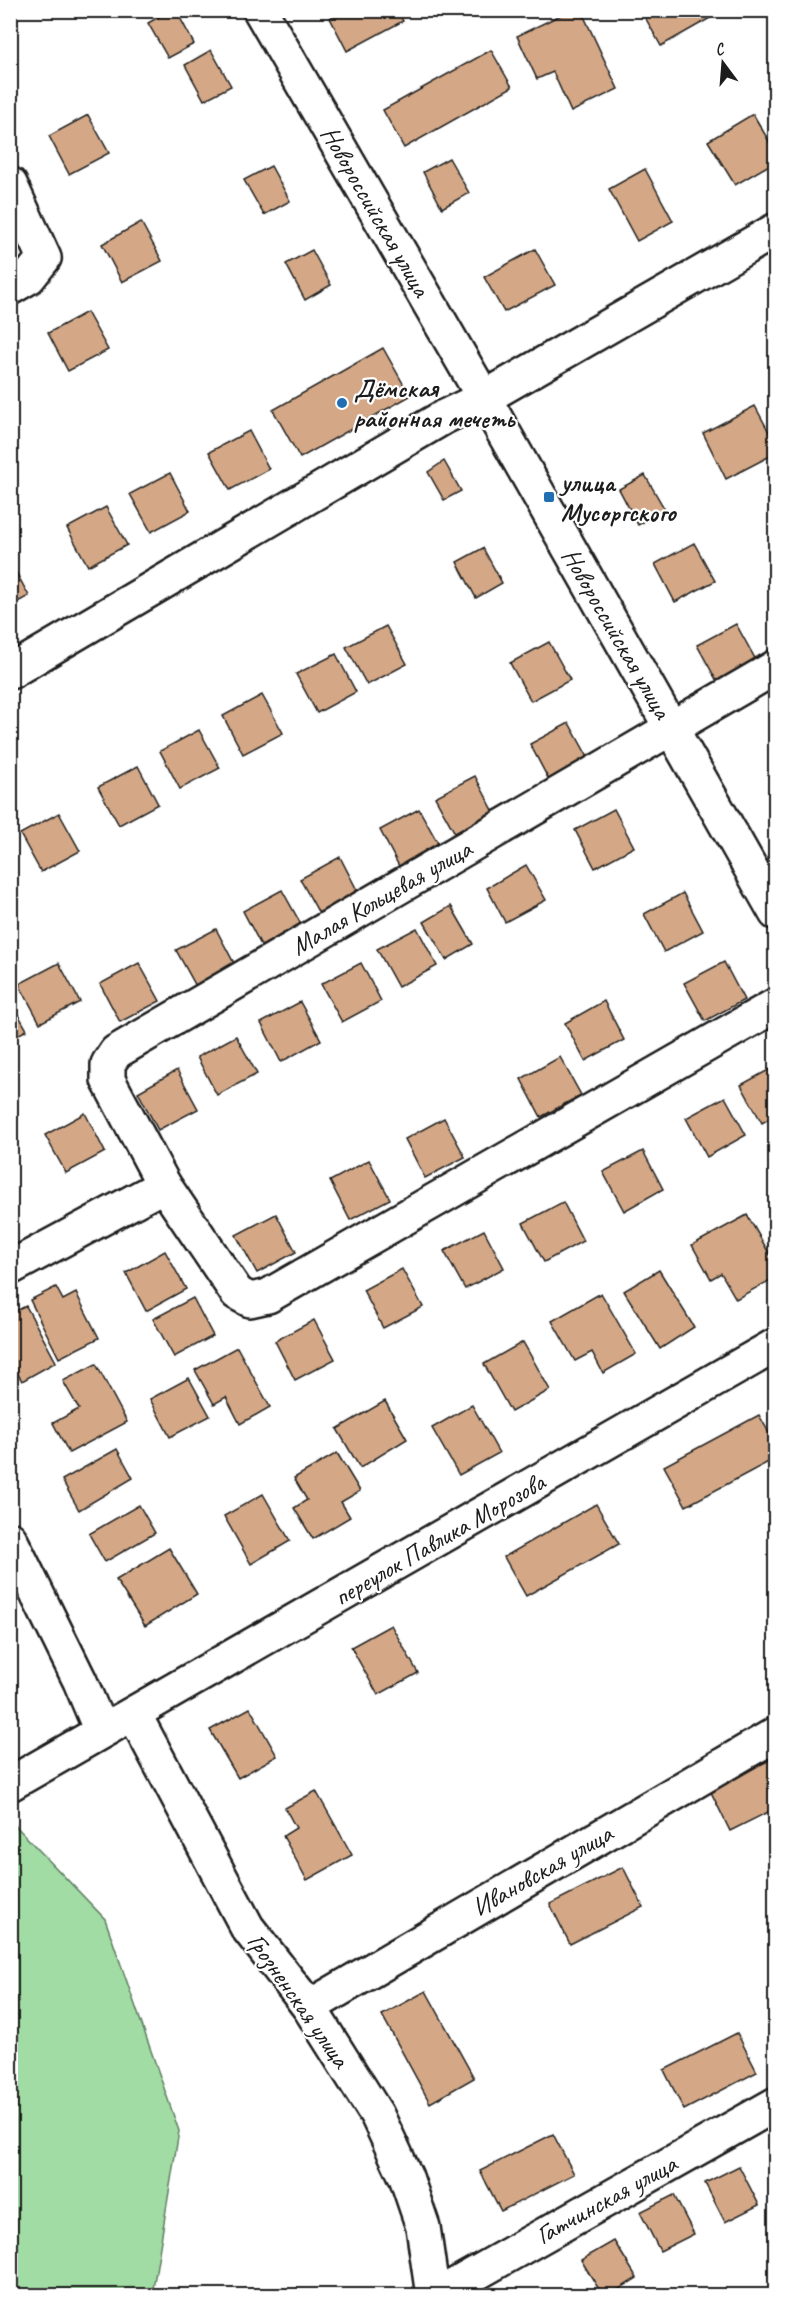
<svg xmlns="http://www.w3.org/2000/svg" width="786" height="2306" viewBox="0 0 786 2306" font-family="Caveat,sans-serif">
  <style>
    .green { fill: #a0dca3; stroke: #5e7c60; stroke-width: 1.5 }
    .building { fill: #d4a886; stroke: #1c1c1c; stroke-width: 1.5 }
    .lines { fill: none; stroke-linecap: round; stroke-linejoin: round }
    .minor-casing { stroke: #1c1c1c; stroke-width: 38 }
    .major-casing { stroke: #1c1c1c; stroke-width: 38 }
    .minor { stroke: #fff; stroke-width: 33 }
    .major { stroke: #fff; stroke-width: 33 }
    .poi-dot { fill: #1f6fb2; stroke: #fff; stroke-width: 2 }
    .labels { text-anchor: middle; stroke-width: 4.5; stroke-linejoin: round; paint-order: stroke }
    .street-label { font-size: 26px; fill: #1c1c1c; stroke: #fff }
    .poi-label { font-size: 26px; font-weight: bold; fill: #1c1c1c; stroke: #fff; text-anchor: start }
  </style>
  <rect width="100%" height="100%" fill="#fff"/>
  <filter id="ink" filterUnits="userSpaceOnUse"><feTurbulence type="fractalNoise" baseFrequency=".0167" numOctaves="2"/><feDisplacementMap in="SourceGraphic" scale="12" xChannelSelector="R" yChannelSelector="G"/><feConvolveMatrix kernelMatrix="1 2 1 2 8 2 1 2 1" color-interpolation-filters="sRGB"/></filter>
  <g filter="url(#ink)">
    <!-- green -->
    <polygon class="green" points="10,1820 105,1919 179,2131 152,2295 11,2295"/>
    <!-- building -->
    <g class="building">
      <polygon points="171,10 176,10 194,44 168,58 148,23"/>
      <polygon points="343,10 397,10 403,21 347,51 330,18"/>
      <polygon points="571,10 581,10 618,89 571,112 553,72 537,79 517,36"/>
      <polygon points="641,10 717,10 719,13 661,46"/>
      <polygon points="211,50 231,86 204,100 185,65"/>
      <polygon points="491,50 512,87 404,148 383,110"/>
      <polygon points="753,114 776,153 776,161 735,185 708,141"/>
      <polygon points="88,115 109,153 69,174 49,136"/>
      <polygon points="449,158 469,193 442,208 423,172"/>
      <polygon points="271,166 290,201 264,215 244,180"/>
      <polygon points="645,169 673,221 637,241 609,189"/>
      <polygon points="141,222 162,261 122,282 102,244"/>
      <polygon points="535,249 555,285 504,312 484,277"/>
      <polygon points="312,250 331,285 305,300 286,264"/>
      <polygon points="87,312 108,350 68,371 48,333"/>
      <polygon points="383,348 410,396 300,458 273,410"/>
      <polygon points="755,406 776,445 776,453 726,479 703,433"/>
      <polygon points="249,431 269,469 230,490 209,452"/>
      <polygon points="444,461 461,491 444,500 428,472"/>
      <polygon points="170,473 190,511 151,532 130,494"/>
      <polygon points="645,475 665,510 638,525 619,489"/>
      <polygon points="106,507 127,545 88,566 67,528"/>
      <polygon points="694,543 715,581 675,602 655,564"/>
      <polygon points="483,548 502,583 476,598 457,562"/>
      <polygon points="10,561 29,596 10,606"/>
      <polygon points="736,624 757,662 718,683 697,645"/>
      <polygon points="386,626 407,664 367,685 346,647"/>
      <polygon points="549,642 570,680 531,701 510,663"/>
      <polygon points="336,654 356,692 317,713 296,674"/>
      <polygon points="262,695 283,733 243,754 223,716"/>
      <polygon points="569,723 590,761 550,782 530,744"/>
      <polygon points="199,730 220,768 180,789 160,751"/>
      <polygon points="138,766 158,804 119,825 98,787"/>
      <polygon points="475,776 495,814 456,835 435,797"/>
      <polygon points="419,809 440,847 400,868 380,830"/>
      <polygon points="614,809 634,847 595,868 575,830"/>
      <polygon points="59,813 80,851 41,872 20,834"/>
      <polygon points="340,857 360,896 321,917 300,879"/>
      <polygon points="526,865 546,900 505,922 487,888"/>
      <polygon points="282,890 303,928 263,949 243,911"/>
      <polygon points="683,893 703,931 664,952 644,914"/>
      <polygon points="451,906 473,944 446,960 424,922"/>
      <polygon points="417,928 437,966 398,987 377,949"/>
      <polygon points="216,929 236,967 197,988 176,950"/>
      <polygon points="724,962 744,1000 705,1021 684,983"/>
      <polygon points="59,963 80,1002 40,1023 19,984"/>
      <polygon points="139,963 160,1001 120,1022 100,984"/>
      <polygon points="361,963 381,1001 342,1022 321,984"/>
      <polygon points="10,1000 27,1030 10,1039"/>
      <polygon points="604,1001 624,1040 585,1061 565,1023"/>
      <polygon points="300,1002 321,1040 281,1062 261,1023"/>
      <polygon points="236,1036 257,1074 217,1095 197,1057"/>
      <polygon points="560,1057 581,1095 541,1117 521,1079"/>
      <polygon points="776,1066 776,1115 762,1123 741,1085"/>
      <polygon points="177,1070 198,1109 158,1130 138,1092"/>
      <polygon points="725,1097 746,1135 707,1157 686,1118"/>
      <polygon points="85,1113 105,1152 66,1173 45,1135"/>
      <polygon points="444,1118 465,1157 425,1178 405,1139"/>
      <polygon points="643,1151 663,1189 624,1211 603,1172"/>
      <polygon points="369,1160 390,1199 350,1220 330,1181"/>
      <polygon points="563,1202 583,1241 544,1262 523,1223"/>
      <polygon points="276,1214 296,1252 257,1273 236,1235"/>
      <polygon points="747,1215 776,1265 776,1277 736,1299 721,1273 711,1279 692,1245"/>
      <polygon points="484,1230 504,1268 465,1289 444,1251"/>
      <polygon points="165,1251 186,1289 146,1311 126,1273"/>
      <polygon points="402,1269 423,1307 383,1328 363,1290"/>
      <polygon points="659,1270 694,1327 660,1349 624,1291"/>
      <polygon points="56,1287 63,1300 76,1293 99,1338 59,1358 30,1300"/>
      <polygon points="601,1293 636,1354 603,1373 592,1352 575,1361 552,1321"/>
      <polygon points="193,1298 213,1336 174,1357 153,1319"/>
      <polygon points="26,1306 56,1362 22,1381 10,1360 10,1314"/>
      <polygon points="314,1320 335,1359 295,1380 275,1341"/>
      <polygon points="523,1342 550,1390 511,1412 484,1364"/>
      <polygon points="237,1347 270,1407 240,1424 226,1397 214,1404 195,1370"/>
      <polygon points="96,1364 127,1422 69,1453 53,1423 79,1409 63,1381"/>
      <polygon points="189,1378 210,1416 170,1437 150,1399"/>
      <polygon points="385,1401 407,1439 360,1468 337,1429"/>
      <polygon points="472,1405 499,1453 459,1475 432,1428"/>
      <polygon points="759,1415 776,1445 776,1458 686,1506 664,1466"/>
      <polygon points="117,1449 133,1478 79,1510 62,1480"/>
      <polygon points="337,1453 360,1491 341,1502 350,1517 313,1539 294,1508 307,1500 294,1478"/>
      <polygon points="263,1494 290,1541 251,1564 224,1516"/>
      <polygon points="596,1504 619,1544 526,1596 504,1557"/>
      <polygon points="139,1505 155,1533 105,1562 89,1534"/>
      <polygon points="169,1548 197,1594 145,1626 116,1580"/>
      <polygon points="391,1625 418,1673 378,1695 351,1647"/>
      <polygon points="250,1708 277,1756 238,1778 210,1730"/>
      <polygon points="776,1757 776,1808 730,1831 710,1790"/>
      <polygon points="316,1791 352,1855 307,1880 283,1836 296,1828 285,1808"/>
      <polygon points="623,1867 643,1907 570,1944 550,1904"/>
      <polygon points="426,1991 474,2078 430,2103 382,2015"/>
      <polygon points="737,2033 757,2072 684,2110 664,2070"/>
      <polygon points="553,2134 574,2174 501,2211 480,2171"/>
      <polygon points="739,2166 759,2205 725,2222 705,2183"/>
      <polygon points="674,2195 694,2234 660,2251 640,2212"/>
      <polygon points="614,2241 637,2278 608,2296 603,2296 581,2260"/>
    </g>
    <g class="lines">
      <defs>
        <g id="minor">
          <polyline points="10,184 44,258 29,277 10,288"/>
          <polyline points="776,667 116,1052 108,1064 108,1080 164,1185 237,1293 250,1300 268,1296 776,1005"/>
          <polyline points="10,672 444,417 484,398 776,230"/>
          <polyline points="10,1268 164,1185"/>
          <polyline points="10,1539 80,1681 101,1731"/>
          <polyline points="134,1714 247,1927 309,2007 377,2115 406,2177 423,2227 433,2296"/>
          <polyline points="10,1784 776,1345"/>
          <polyline points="309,2007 776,1734"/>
          <polyline points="436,2296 776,2104"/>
        </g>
        <polyline id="major" points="260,10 484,398 776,913"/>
      </defs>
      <!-- minor casing -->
      <use href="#minor" class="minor-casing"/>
      <!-- major casing -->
      <use href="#major" class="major-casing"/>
      <!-- minor -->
      <use href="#minor" class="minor"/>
      <!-- major -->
      <use href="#major" class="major"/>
    </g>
  </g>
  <!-- markers -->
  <g class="poi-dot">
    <circle cx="342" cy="403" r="6"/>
    <rect x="543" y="491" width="12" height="12" rx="3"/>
  </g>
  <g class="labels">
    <!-- street labels -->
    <g class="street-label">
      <text transform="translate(376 211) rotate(60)" y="9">Новороссийская улица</text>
      <text transform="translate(617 633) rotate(60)" y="9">Новороссийская улица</text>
      <text transform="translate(381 897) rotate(-30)" y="9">Малая Кольцевая улица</text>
      <text transform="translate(439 1539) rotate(-30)" y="9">переулок Павлика Морозова</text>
      <text transform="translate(542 1870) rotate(-30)" y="9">Ивановская улица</text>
      <text transform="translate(299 2000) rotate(55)" y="9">Грозненская улица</text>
      <text transform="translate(606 2199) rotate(-29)" y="9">Гатчинская улица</text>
    </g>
    <!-- poi labels -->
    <g class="poi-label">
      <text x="354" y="397">Дёмская<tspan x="354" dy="30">районная мечеть</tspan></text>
      <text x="561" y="491">улица<tspan x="561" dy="30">Мусоргского</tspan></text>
    </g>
  </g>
  <!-- margin -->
  <rect width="786" height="2306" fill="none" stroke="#fff" stroke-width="36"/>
  <rect x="18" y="18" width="750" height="2270" fill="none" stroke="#1c1c1c" stroke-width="2" filter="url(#ink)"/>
  <!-- north arrow -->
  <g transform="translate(723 63) rotate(344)" stroke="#ffffff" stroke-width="4.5" paint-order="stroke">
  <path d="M0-4.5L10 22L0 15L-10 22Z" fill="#1c1c1c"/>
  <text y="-9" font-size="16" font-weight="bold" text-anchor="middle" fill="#1c1c1c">С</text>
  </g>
</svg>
